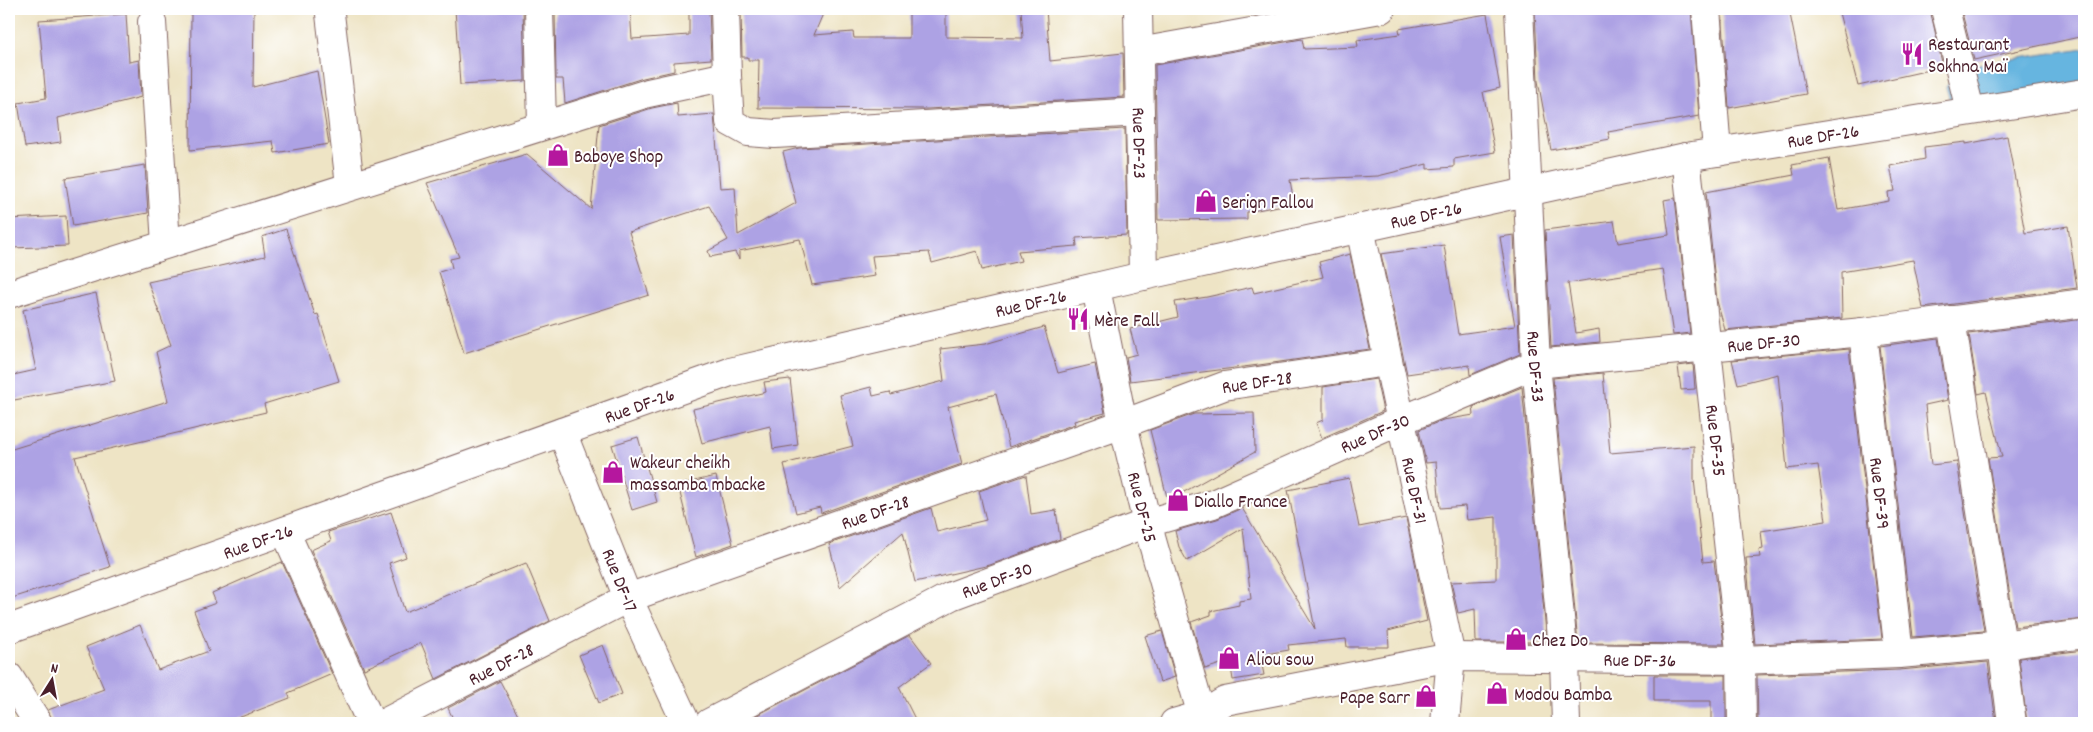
<svg xmlns="http://www.w3.org/2000/svg" width="2093" height="732" viewBox="0 0 2093 732" font-family="Dekko,sans-serif">
  <style>
    .water { fill: #66b5e0; stroke: #586a86 }
    .building { fill: #ada2e4 }
    .lines { fill: none; stroke-linecap: round; stroke-linejoin: round }
    .minor-casing { stroke: #836461; stroke-width: 30 }
    .minor { stroke: #fff; stroke-width: 28 }
    .labels { text-anchor: middle; stroke-width: 4; stroke-linejoin: round; paint-order: stroke }
    .poi-label { font-size: 19px; fill: #4a1f2b; stroke: #fff; text-anchor: start }
    .street-label { font-size: 19px; fill: #4a1f2b; stroke: #fff }
  </style>
  <rect width="100%" height="100%" fill="#fff"/>
  <filter id="ink" filterUnits="userSpaceOnUse"><feTurbulence type="fractalNoise" baseFrequency=".02" numOctaves="2"/><feDisplacementMap in="SourceGraphic" scale="10" xChannelSelector="R" yChannelSelector="G"/><feConvolveMatrix kernelMatrix="1 2 1 2 8 2 1 2 1" color-interpolation-filters="sRGB"/></filter>
  <filter id="wash" filterUnits="userSpaceOnUse"><feTurbulence type="fractalNoise" baseFrequency=".0096" numOctaves="4" result="noise"/><feDisplacementMap in="SourceGraphic" scale="20" xChannelSelector="R" yChannelSelector="G"/><feGaussianBlur stdDeviation="1.12" result="paint"/><feColorMatrix in="noise" values="0 0 0 0 0 0 0 0 0 0 0 0 0 0 0 0 0 1.4 0 .05"/><feComposite in="paint" operator="in"/></filter>
  <g filter="url(#wash)">
    <rect width="100%" height="100%" fill="#eee4c5"/>
    <!-- water -->
    <polygon class="water" points="2084,48 2084,87 1952,108 1946,87 1961,67"/>
    <g id="blocks">
      <!-- building -->
      <g class="building">
        <polygon points="191,9 254,9 253,87 317,71 329,144 275,153 273,141 190,150"/>
        <polygon points="455,9 523,9 525,81 460,85"/>
        <polygon points="555,9 630,9 632,39 689,35 689,9 709,9 711,59 674,62 674,71 643,78 565,103 563,79 556,79"/>
        <polygon points="741,9 825,9 814,35 853,32 854,38 909,38 909,9 946,9 946,37 1023,38 1021,9 1046,9 1050,61 1123,53 1124,97 928,109 758,108 759,60 748,60 748,57 742,57"/>
        <polygon points="1535,9 1691,9 1699,116 1608,132 1610,139 1551,150 1538,81"/>
        <polygon points="1722,9 1789,9 1806,94 1729,108"/>
        <polygon points="1838,9 1930,9 1943,67 1858,86"/>
        <polygon points="1961,9 2084,9 2084,36 1974,60"/>
        <polygon points="126,14 129,62 139,60 141,97 58,118 61,142 25,147 18,103 46,98 39,20"/>
        <polygon points="1487,14 1500,88 1483,92 1495,152 1454,159 1454,167 1427,169 1427,164 1378,176 1290,180 1294,203 1247,212 1247,219 1158,220 1155,65 1302,39 1304,49 1358,47 1357,40 1400,34 1399,29"/>
        <polygon points="677,103 678,117 714,114 720,188 735,187 738,235 796,203 783,152 799,148 1125,129 1127,235 1076,238 1077,246 1018,251 1021,261 982,270 977,251 932,263 929,252 872,256 875,276 812,285 800,239 739,251 739,259 735,252 710,257 708,251 728,240 709,206 629,232 649,295 464,353 439,272 452,268 450,259 459,257 427,183 527,154 591,209 599,125 652,108"/>
        <polygon points="2007,136 2025,233 2068,226 2077,288 1923,308 1913,260 1841,272 1842,318 1725,330 1717,301 1706,192 1794,175 1792,165 1829,158 1838,210 1889,201 1888,192 1895,191 1890,166 1925,159 1924,147 1966,142 1966,144"/>
        <polygon points="145,165 148,213 73,226 65,178"/>
        <polygon points="1675,198 1690,333 1673,335 1663,269 1568,283 1576,333 1599,329 1600,342 1551,347 1545,230 1614,221 1618,243 1669,235 1664,200"/>
        <polygon points="66,216 68,246 11,248 9,219"/>
        <polygon points="286,229 315,315 318,314 339,381 264,404 266,412 75,457 110,567 9,599 9,450 168,401 156,352 171,345 148,282 265,256 262,237"/>
        <polygon points="1514,235 1520,354 1470,375 1469,365 1407,374 1381,254 1444,245 1458,334 1515,326 1500,237"/>
        <polygon points="1350,254 1370,349 1259,365 1130,381 1126,357 1137,354 1130,329 1178,317 1175,302 1207,297 1252,287 1254,293 1323,277 1319,262"/>
        <polygon points="96,293 115,381 9,401 9,376 36,370 23,310"/>
        <polygon points="2084,319 2084,619 2015,627 1988,458 2002,457 1986,392 1978,394 1969,334"/>
        <polygon points="1044,327 1058,373 1095,364 1105,413 1074,421 1075,424 1009,447 996,394 948,407 962,464 821,513 820,507 796,513 784,464 853,446 840,395 871,387 873,396 890,392 891,395 944,381 940,349 985,344"/>
        <polygon points="1938,338 1948,400 1925,405 1931,465 1957,462 1984,631 1913,637 1880,346"/>
        <polygon points="1849,349 1882,639 1755,644 1746,558 1760,557 1759,550 1763,549 1761,531 1826,521 1818,465 1787,469 1778,374 1738,384 1732,360"/>
        <polygon points="1693,364 1695,389 1681,390 1678,366"/>
        <polygon points="1603,373 1610,453 1694,446 1694,479 1703,562 1714,561 1724,644 1578,643 1553,378"/>
        <polygon points="790,379 798,445 773,449 770,426 702,443 693,409 766,392 764,382"/>
        <polygon points="1376,379 1383,411 1322,438 1316,423 1323,420 1323,387"/>
        <polygon points="1522,387 1547,642 1476,642 1475,609 1458,613 1451,582 1496,580 1496,517 1467,520 1465,506 1440,508 1436,462 1426,463 1419,430 1443,420 1474,415 1473,407"/>
        <polygon points="1254,413 1255,452 1168,501 1150,430 1194,414"/>
        <polygon points="638,437 657,502 632,510 612,445"/>
        <polygon points="1026,475 1031,514 1056,510 1060,539 990,565 915,582 903,532 840,587 829,544 931,508 937,532 986,520 979,491"/>
        <polygon points="716,476 733,544 696,557 678,485"/>
        <polygon points="1349,478 1359,527 1406,518 1427,621 1388,631 1389,647 1347,647 1346,639 1288,645 1289,650 1260,655 1264,675 1233,680 1230,661 1205,669 1191,622 1211,615 1211,611 1239,605 1239,601 1251,599 1243,528 1187,561 1179,547 1175,531 1217,519 1242,508 1315,629 1288,490"/>
        <polygon points="391,512 406,557 389,563 405,612 526,563 550,621 436,679 421,643 364,669 311,550 331,541 328,532"/>
        <polygon points="282,562 332,674 288,693 290,698 225,723 53,723 48,710 104,689 86,647 140,625 158,670 209,651 194,611 216,603 212,593"/>
        <polygon points="1162,631 1175,677 1160,682 1145,636"/>
        <polygon points="910,635 931,663 899,687 917,723 742,723"/>
        <polygon points="603,645 622,694 599,703 579,655"/>
        <polygon points="2084,650 2084,723 2027,723 2019,658"/>
        <polygon points="1988,662 1996,723 1758,723 1757,675 1900,670"/>
        <polygon points="1654,675 1726,675 1726,723 1711,723 1711,701 1654,701"/>
        <polygon points="500,681 522,723 455,723 448,708"/>
      </g>
    </g>
  </g>
  <g filter="url(#ink)">
    <use href="#blocks" fill-opacity="0" stroke="#836461" stroke-width="1"/>
    <g class="lines">
      <defs>
        <g id="minor">
          <polyline points="539,9 542,125"/>
          <polyline points="725,9 727,76 730,122 748,132 775,134 1140,112"/>
          <path id="s1" d="M1138 9 1143 276"/>
          <path id="s2" d="M1519 9 1536 364 1564 659 1566 723"/>
          <polyline points="1706,9 1717,152"/>
          <polyline points="1945,9 1970,110"/>
          <polyline points="330,14 350,185"/>
          <polyline points="152,22 166,244"/>
          <polyline points="1139,52 1381,9"/>
          <path id="s3" d="M1686 157 1741 660 1742 723"/>
          <path id="s4" d="M1360 228 1451 657 1445 723"/>
          <path id="s5" d="M1096 288 1123 424 1147 523 1204 723"/>
          <polyline points="9,294 648,93 727,76"/>
          <polyline points="1951,320 2002,645 2012,723"/>
          <path id="s6" d="M1863 332 1899 654"/>
          <path id="s7" d="M562 432 628 598 686 723"/>
          <polyline points="285,531 371,723"/>
          <path id="s8" d="M9 629 730 372 1143 276 1686 157 2084 93"/>
          <polyline points="9,677 38,723"/>
          <path id="s9" d="M384 723 628 598 1123 424 1224 386 1387 362"/>
          <path id="s10" d="M709 723 951 596 1147 523 1213 504 1400 421 1536 364 1863 332 2084 303"/>
          <path id="s11" d="M1174 723 1202 715 1225 701 1451 657 1741 660 1899 654 2002 645 2084 634"/>
        </g>
      </defs>
      <!-- minor casing -->
      <use href="#minor" class="minor-casing"/>
      <!-- minor -->
      <use href="#minor" class="minor"/>
    </g>
  </g>
  <!-- icons -->
  <defs>
    <symbol id="restaurant-bare" viewBox="-9 -9 18 18"><path d="M-5-6h1v4h1v-4h1v4h1v-4h1v5L-1.5 .5V6h-2V.5L-5-1ZM5-6V6H3V1.5H1.5Q1.5-4 5-6Z" fill="#b5179e" stroke="#fff" stroke-width="2.5" paint-order="stroke"/></symbol>
    <symbol id="shop-bare" viewBox="-9 -9 18 18"><path d="M-5-2.5h2.3a2.7 3.5 0 0 1 5.4 0H5L5.5 6h-11ZM-1.5-2.5h3a1.5 2.3 0 0 0-3 0Z" fill="#b5179e" stroke="#fff" stroke-width="2.5" paint-order="stroke"/></symbol>
  </defs>
  <g fill-rule="evenodd">
    <use href="#restaurant-bare" x="1896" y="38" width="32" height="32"/>
    <use href="#shop-bare" x="542" y="139" width="32" height="32"/>
    <use href="#shop-bare" x="1190" y="185" width="32" height="32"/>
    <use href="#restaurant-bare" x="1062" y="303" width="32" height="32"/>
    <use href="#shop-bare" x="597" y="456" width="32" height="32"/>
    <use href="#shop-bare" x="1162" y="484" width="32" height="32"/>
    <use href="#shop-bare" x="1500" y="623" width="32" height="32"/>
    <use href="#shop-bare" x="1213" y="642" width="32" height="32"/>
    <use href="#shop-bare" x="1481" y="677" width="32" height="32"/>
    <use href="#shop-bare" x="1410" y="680" width="32" height="32"/>
  </g>
  <g class="labels">
    <!-- poi labels -->
    <g class="poi-label">
      <text x="1928" y="50">Restaurant<tspan x="1928" dy="22">Sokhna Maï</tspan></text>
      <text x="574" y="162">Baboye Shop</text>
      <text x="1222" y="208">Serign Fallou</text>
      <text x="1094" y="326">Mère Fall</text>
      <text x="630" y="468">Wakeur cheikh<tspan x="630" dy="22">massamba mbacke</tspan></text>
      <text x="1194" y="507">Diallo France</text>
      <text x="1532" y="646">Chez Do</text>
      <text x="1246" y="665">Aliou sow</text>
      <text x="1514" y="700">Modou Bamba</text>
      <text x="1410" y="703" text-anchor="end">Pape Sarr</text>
    </g>
    <!-- street labels -->
    <g class="street-label">
      <text dy="7" stroke="none"><textPath href="#s8" startOffset="1884">Rue DF-26</textPath></text>
      <text dy="7" stroke="none"><textPath href="#s1" startOffset="134">Rue DF-23</textPath></text>
      <text dy="7" stroke="none"><textPath href="#s8" startOffset="1479">Rue DF-26</textPath></text>
      <text dy="7" stroke="none"><textPath href="#s8" startOffset="1074">Rue DF-26</textPath></text>
      <text dy="7" stroke="none"><textPath href="#s10" startOffset="1132">Rue DF-30</textPath></text>
      <text dy="7" stroke="none"><textPath href="#s2" startOffset="358">Rue DF-33</textPath></text>
      <text dy="7" stroke="none"><textPath href="#s9" startOffset="940">Rue DF-28</textPath></text>
      <text dy="7" stroke="none"><textPath href="#s8" startOffset="669">Rue DF-26</textPath></text>
      <text dy="7" stroke="none"><textPath href="#s10" startOffset="728">Rue DF-30</textPath></text>
      <text dy="7" stroke="none"><textPath href="#s3" startOffset="285">Rue DF-35</textPath></text>
      <text dy="7" stroke="none"><textPath href="#s4" startOffset="268">Rue DF-31</textPath></text>
      <text dy="7" stroke="none"><textPath href="#s6" startOffset="162">Rue DF-39</textPath></text>
      <text dy="7" stroke="none"><textPath href="#s5" startOffset="224">Rue DF-25</textPath></text>
      <text dy="7" stroke="none"><textPath href="#s9" startOffset="536">Rue DF-28</textPath></text>
      <text dy="7" stroke="none"><textPath href="#s8" startOffset="264">Rue DF-26</textPath></text>
      <text dy="7" stroke="none"><textPath href="#s7" startOffset="159">Rue DF-17</textPath></text>
      <text dy="7" stroke="none"><textPath href="#s10" startOffset="322">Rue DF-30</textPath></text>
      <text dy="7" stroke="none"><textPath href="#s11" startOffset="475">Rue DF-36</textPath></text>
      <text dy="7" stroke="none"><textPath href="#s9" startOffset="131">Rue DF-28</textPath></text>
    </g>
  </g>
  <!-- margin -->
  <rect width="2093" height="732" fill="none" stroke="#fff" stroke-width="30"/>
  <!-- north arrow -->
  <g transform="translate(52 680) rotate(11)" stroke="#ffffff" stroke-width="4" paint-order="stroke">
  <path d="M0-4L9 19L0 12L-9 19Z" fill="#4a1f2b"/>
  <text y="-8" font-size="14" font-weight="bold" text-anchor="middle" fill="#4a1f2b">N</text>
  </g>
</svg>
